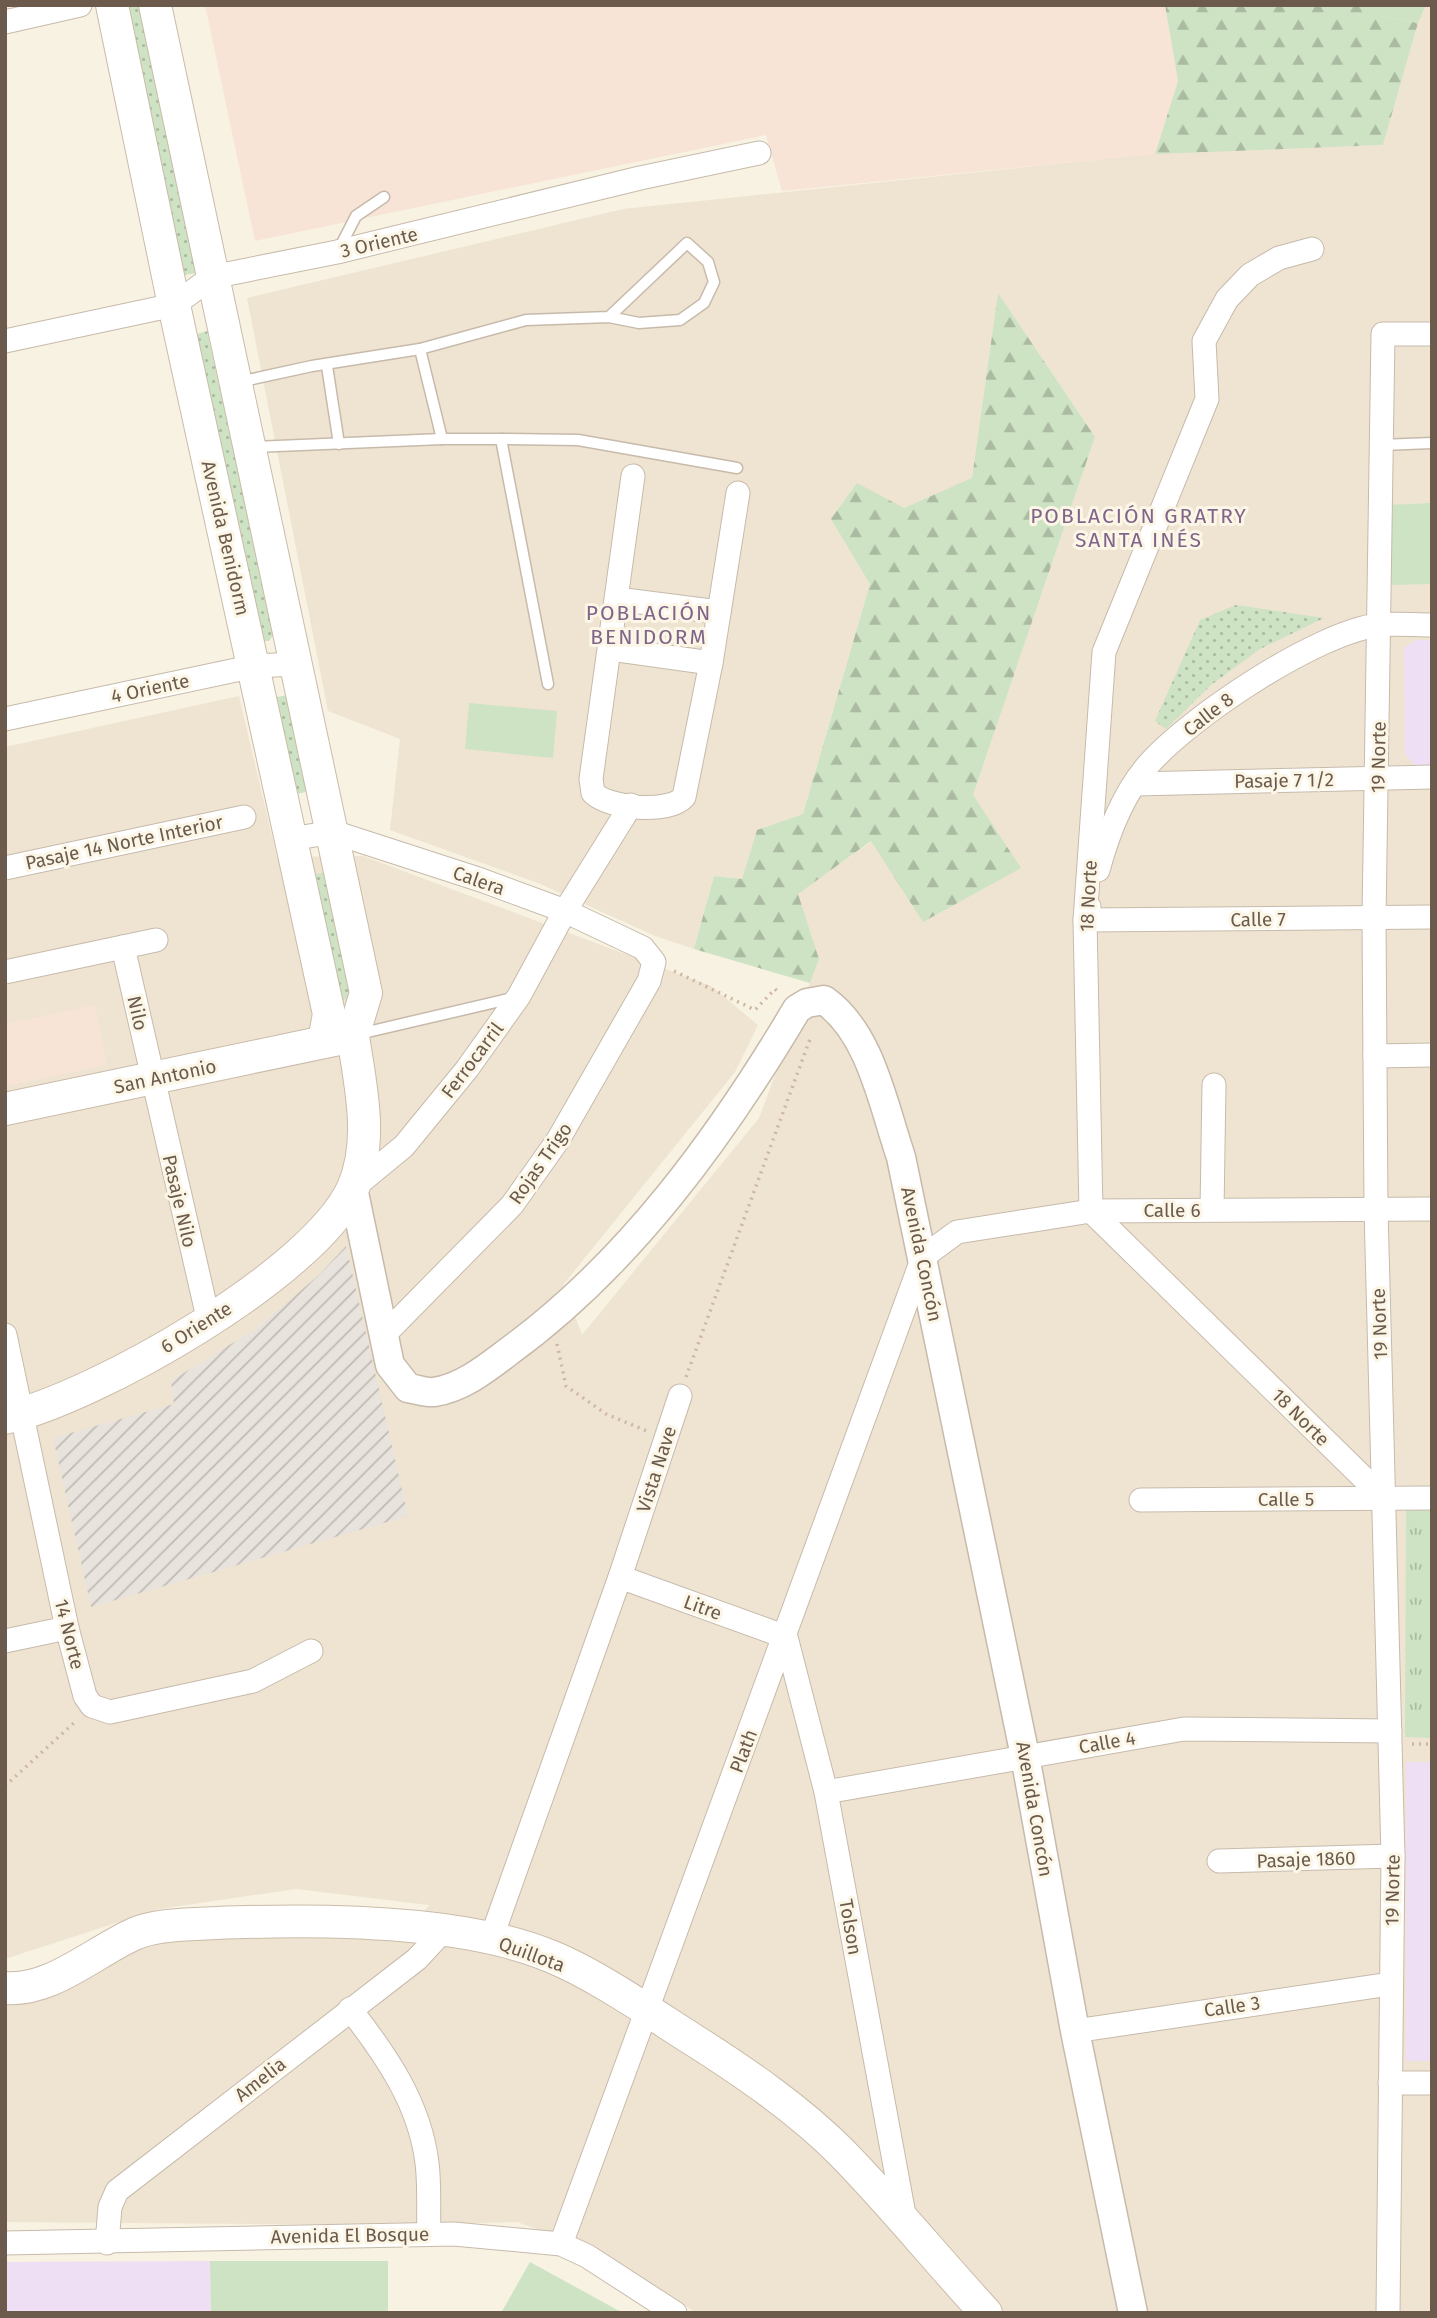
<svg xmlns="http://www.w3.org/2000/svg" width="1437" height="2318" viewBox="0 0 1437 2318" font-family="'Fira Sans',sans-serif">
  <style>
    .residential { fill: #efe4d2 }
    .commercial { fill: #f7e4d7 }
    .industrial { fill: url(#industrial-furrows) }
    .education { fill: #efdff4 }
    .grass { fill: url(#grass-dots) }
    .forest { fill: url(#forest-firs) }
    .park { fill: url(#park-tufts) }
    .garden { fill: #cde3c3 }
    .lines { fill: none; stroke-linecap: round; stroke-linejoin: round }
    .service-casing { stroke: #c7baab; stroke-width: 13 }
    .minor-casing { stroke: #c7baab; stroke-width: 25 }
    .tertiary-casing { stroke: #c7baab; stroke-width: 31 }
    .secondary-casing { stroke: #cabba9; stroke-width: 34 }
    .path { stroke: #ceb7a1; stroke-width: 3.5; stroke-dasharray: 2 5; stroke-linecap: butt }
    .service { stroke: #fff; stroke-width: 10 }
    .minor { stroke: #fff; stroke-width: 23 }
    .tertiary { stroke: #fff; stroke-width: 28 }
    .secondary { stroke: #fff; stroke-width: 32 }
    .labels { text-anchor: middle; stroke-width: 6; stroke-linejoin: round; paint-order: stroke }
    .street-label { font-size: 19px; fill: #6c5b4c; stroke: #fcf6e7 }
    .neighbourhood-label { font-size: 21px; letter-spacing: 2px; fill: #806589; stroke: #fcf6e7 }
  </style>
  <defs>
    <pattern id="industrial-furrows" width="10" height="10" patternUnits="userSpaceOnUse" patternTransform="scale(1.75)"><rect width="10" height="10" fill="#e8e3dd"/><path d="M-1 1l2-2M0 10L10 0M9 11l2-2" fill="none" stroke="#c0bbb5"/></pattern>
    <pattern id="grass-dots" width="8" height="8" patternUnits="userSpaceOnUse" patternTransform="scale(1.75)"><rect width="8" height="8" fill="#cde3c3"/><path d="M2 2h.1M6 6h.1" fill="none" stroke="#aabba1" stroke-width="1.8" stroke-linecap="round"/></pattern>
    <pattern id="forest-firs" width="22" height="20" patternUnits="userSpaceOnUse" patternTransform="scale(1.75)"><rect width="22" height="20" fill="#cde3c3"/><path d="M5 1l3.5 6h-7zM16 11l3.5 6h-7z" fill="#aabba1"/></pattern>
    <pattern id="park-tufts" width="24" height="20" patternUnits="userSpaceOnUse" patternTransform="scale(1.75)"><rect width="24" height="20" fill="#cde3c3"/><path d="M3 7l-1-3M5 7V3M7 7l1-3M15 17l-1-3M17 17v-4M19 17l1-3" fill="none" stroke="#aabba1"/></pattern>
  </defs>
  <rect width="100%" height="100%" fill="#f8f2e2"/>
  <!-- residential -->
  <polygon class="residential" points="1426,5 1432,5 1432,2313 697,2313 592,2248 517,2222 396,2225 5,2222 5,2000 180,1930 415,1924 429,1905 296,1889 159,1909 5,1959 5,747 239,696 277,857 363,856 711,986 758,1025 735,1072 563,1285 582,1335 759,1118 819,959 797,894 872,841 973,795 1095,437 998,294 972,479 904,508 870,584 803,814 757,830 742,879 714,876 694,949 655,936 538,883 390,830 400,739 328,711 247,298 623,209 1161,153 1383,145 1418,23"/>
  <!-- commercial -->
  <g class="commercial">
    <polygon points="205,5 1165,5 1178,81 1155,154 782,191 766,135 255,241"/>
    <polygon points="95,1005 107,1065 5,1086 5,1024"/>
  </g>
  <!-- industrial -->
  <polygon class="industrial" points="346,1246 408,1516 91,1607 53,1438 174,1404 171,1381 257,1328 319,1275"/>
  <!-- education -->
  <g class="education">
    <polygon points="1416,640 1432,640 1432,765 1415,766 1405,754 1404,648"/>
    <rect x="1406" y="1762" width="26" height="299"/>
    <polygon points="210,2261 211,2313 5,2313 5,2262"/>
  </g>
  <!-- grass -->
  <g class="grass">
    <polygon points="124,5 142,5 196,273 180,276"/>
    <polygon points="207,331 274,634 269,641 262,641 194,335"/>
    <polygon points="1236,605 1324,618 1260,649 1211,685 1166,729 1155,721 1200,620"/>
    <polygon points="288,695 309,791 297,794 277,697"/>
    <polygon points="330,871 355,995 341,1001 316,874"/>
  </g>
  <!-- forest -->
  <g class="forest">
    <polygon points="1165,5 1368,5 1367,13 1418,23 1383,145 1155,154 1178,81"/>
    <polygon points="998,293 1095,437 973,795 1021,868 923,922 871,841 798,894 819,959 810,983 694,949 714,876 742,879 757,830 803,814 870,584 831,519 857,483 904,508 972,478"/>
  </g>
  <!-- park -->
  <polygon class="park" points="1406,1509 1432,1509 1432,1738 1405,1737"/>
  <!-- garden -->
  <g class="garden">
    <polygon points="1368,5 1426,5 1418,23 1366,13"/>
    <polygon points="1432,503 1432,584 1392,585 1388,505"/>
    <polygon points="469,703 557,711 553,758 465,749"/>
    <polygon points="210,2261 388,2261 388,2313 211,2313"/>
    <polygon points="530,2262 623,2313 501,2313"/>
  </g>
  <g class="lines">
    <defs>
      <g id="service">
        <polyline points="339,249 356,216 384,197"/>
        <polyline points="420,349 442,439"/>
        <polyline points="327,366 339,444"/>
        <polyline points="239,382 312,366 420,349 526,320 609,317 639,323 680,320 704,303 714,282 708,262 687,243 609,317"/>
        <polyline points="501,439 578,440 737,468"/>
        <polyline points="1381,445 1432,443"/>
        <polyline points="253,447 442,439 501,439 548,684"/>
        <polyline points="359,1034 513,998"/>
      </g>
      <g id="minor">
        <polyline points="5,22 80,5"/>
        <polyline points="1312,249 1279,258 1250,275 1227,299 1204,341 1207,399 1104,652 1085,920 1091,1211 1384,1498"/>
        <polyline points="5,341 174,305 212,277 337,252 640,178 759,153"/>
        <path d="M633 476 591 779 593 793C610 809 669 814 684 797L711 663 738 493"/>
        <polyline points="617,599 719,612"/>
        <polyline points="611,649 711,663"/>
        <polyline points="5,719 255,666 295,664"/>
        <polyline points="1136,784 1432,777"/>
        <polyline points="291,839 333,832 481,880 565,911 643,948 654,962 649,981 558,1140 512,1205 384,1335"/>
        <polyline points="5,868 244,817"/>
        <path d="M1098 870C1108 833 1123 794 1148 765 1190 717 1316 633 1378 625 1396 623 1414 625 1432 625"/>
        <polyline points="1089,907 1085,920 1432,917"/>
        <polyline points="123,947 209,1322"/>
        <polyline points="5,972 156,940"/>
        <polyline points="1375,1056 1432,1055"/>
        <polyline points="353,1188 404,1146 467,1069 519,996 565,911 631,805"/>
        <polyline points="1212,1210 1214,1085"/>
        <polyline points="5,1335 67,1628 85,1696 92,1706 110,1712 253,1681 311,1651"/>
        <polyline points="1141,1500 1432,1498"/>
        <polyline points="620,1577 786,1637 826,1792 905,2220"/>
        <polyline points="5,1641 67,1628"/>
        <polyline points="826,1792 1184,1729 1390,1731"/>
        <polyline points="1219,1861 1393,1856"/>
        <polyline points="491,1939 620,1577 680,1396"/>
        <path d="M350 2009C386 2055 420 2104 427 2163 430 2186 428 2211 429 2234"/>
        <polyline points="1075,2031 1390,1984"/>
        <polyline points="1390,2083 1432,2083"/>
        <polyline points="5,2243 454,2234 561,2244 587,2256 675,2313"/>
        <polyline points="107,2243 110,2207 117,2191 417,1959 443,1931"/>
        <polyline points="561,2244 923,1257 957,1232 1091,1211 1432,1209"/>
        <polyline points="1388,2313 1393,1856 1376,1209 1374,918 1383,334 1432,334"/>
      </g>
      <path id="tertiary" d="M353 1188 390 1365 408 1388C416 1389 426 1393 434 1392 462 1388 487 1368 508 1352 629 1264 721 1137 797 1009L807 1003 824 1000C871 1033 883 1105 901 1157L1025 1756 1075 2031 1133 2313"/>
      <g id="secondary">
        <polyline points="112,5 174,305 329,1014 324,1041"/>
        <polyline points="155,5 366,993 353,1036"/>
        <path d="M5 1109 353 1036C360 1084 374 1140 353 1188 315 1273 95 1398 5 1418"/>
        <path d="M5 1988C51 1992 94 1952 134 1934 153 1926 176 1925 196 1924 298 1919 456 1917 550 1956 595 1974 651 2013 692 2039 744 2072 798 2109 841 2152 892 2204 937 2260 986 2313"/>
      </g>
    </defs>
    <!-- service casing -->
    <use href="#service" class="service-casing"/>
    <!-- minor casing -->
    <use href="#minor" class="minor-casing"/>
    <!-- tertiary casing -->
    <use href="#tertiary" class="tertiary-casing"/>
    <!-- secondary casing -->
    <use href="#secondary" class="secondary-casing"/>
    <!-- path -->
    <g class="path">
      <polyline points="674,971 755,1010 775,989 780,994"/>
      <polyline points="557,1344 566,1386 606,1414 647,1431"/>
      <polyline points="686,1377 810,1039"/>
      <polyline points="1412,1744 1432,1744"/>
      <polyline points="5,1786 76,1721"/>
    </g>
    <!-- service -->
    <use href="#service" class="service"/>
    <!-- minor -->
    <use href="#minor" class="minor"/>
    <!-- tertiary -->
    <use href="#tertiary" class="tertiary"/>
    <!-- secondary -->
    <use href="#secondary" class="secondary"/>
  </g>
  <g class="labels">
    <!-- street labels -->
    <g class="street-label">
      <text transform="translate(379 242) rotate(-13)" y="7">3 Oriente</text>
      <text transform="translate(226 538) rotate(77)" y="7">Avenida Benidorm</text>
      <text transform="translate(150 688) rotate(-12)" y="7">4 Oriente</text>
      <text transform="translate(1208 714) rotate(-38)" y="7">Calle 8</text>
      <text transform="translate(1378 757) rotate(-89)" y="7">19 Norte</text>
      <text transform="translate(1284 780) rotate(-1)" y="7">Pasaje 7 1/2</text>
      <text transform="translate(124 842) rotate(-12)" y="7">Pasaje 14 Norte Interior</text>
      <text transform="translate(479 880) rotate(19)" y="7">Calera</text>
      <text transform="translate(1088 896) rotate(-87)" y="7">18 Norte</text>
      <text transform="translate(1258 919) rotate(-1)" y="7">Calle 7</text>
      <text transform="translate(138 1013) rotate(77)" y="7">Nilo</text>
      <text transform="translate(472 1060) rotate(-53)" y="7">Ferrocarril</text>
      <text transform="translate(165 1076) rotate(-12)" y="7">San Antonio</text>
      <text transform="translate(540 1163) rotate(-55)" y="7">Rojas Trigo</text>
      <text transform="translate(180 1201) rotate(77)" y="7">Pasaje Nilo</text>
      <text x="1172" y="1217">Calle 6</text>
      <text transform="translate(922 1254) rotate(78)" y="7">Avenida Concón</text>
      <text transform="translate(1379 1324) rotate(-92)" y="7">19 Norte</text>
      <text transform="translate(196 1327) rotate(-32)" y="7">6 Oriente</text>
      <text transform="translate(1301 1417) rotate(45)" y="7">18 Norte</text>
      <text transform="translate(656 1469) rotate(-72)" y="7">Vista Nave</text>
      <text x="1286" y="1506">Calle 5</text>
      <text transform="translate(703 1607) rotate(20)" y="7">Litre</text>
      <text transform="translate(70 1634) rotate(76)" y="7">14 Norte</text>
      <text transform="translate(1107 1742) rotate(-10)" y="7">Calle 4</text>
      <text transform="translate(743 1751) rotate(-69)" y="7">Plath</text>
      <text transform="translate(1035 1809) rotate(80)" y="7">Avenida Concón</text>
      <text transform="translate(1306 1859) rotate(-2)" y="7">Pasaje 1860</text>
      <text transform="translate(1392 1890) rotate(-89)" y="7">19 Norte</text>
      <text transform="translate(851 1927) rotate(80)" y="7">Tolson</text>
      <text transform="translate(532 1954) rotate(20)" y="7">Quillota</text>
      <text transform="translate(1232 2006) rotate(-8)" y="7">Calle 3</text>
      <text transform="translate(260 2079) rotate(-38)" y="7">Amelia</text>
      <text transform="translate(350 2235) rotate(-1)" y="7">Avenida El Bosque</text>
    </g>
    <!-- neighbourhood labels -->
    <g class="neighbourhood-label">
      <text x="1139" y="523">POBLACIÓN GRATRY<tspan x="1139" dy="24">SANTA INÉS</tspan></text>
      <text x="649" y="620">POBLACIÓN<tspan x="649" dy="24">BENIDORM</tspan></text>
    </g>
  </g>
  <!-- border -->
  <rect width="1437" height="2318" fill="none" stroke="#6c5b4c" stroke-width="14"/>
</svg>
